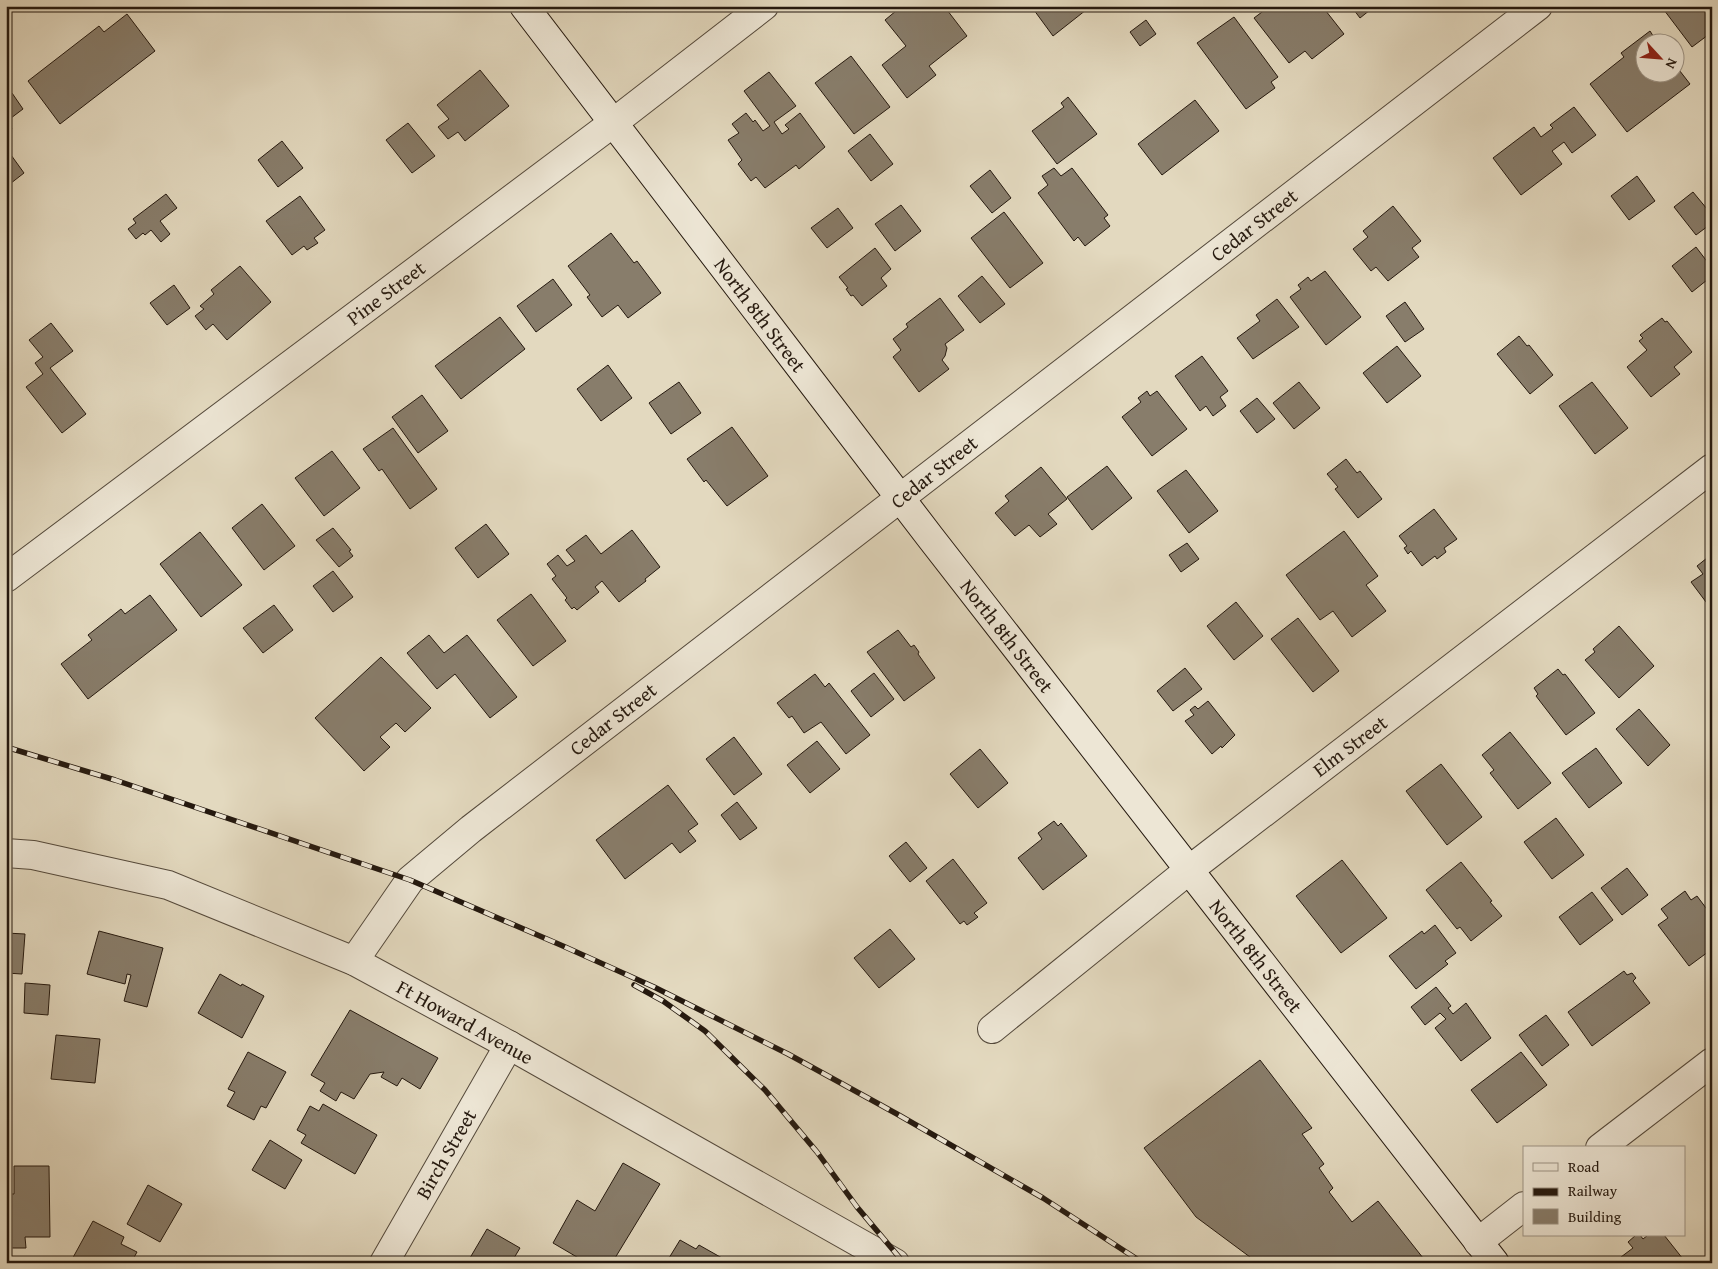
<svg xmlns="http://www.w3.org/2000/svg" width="1718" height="1269" viewBox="0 0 1718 1269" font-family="'Gentium Book Plus',serif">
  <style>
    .building { fill: #887d6b; stroke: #25190f }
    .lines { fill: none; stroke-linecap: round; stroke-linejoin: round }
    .minor-casing { stroke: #54493b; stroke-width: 30 }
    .secondary-casing { stroke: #25190f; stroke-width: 30 }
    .minor { stroke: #ede6d5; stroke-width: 28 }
    .secondary { stroke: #ede6d5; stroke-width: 28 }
    .rail-casing { stroke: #25190f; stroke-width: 5.5 }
    .rail { stroke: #ede6d5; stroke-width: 4; stroke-dasharray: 11; stroke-linecap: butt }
    .labels { text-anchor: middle; stroke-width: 4; stroke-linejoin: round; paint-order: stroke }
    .street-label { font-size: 20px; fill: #25190f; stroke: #ede6d5 }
  </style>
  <rect width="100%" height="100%" fill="#e3d9bf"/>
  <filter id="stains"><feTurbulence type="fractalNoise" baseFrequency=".004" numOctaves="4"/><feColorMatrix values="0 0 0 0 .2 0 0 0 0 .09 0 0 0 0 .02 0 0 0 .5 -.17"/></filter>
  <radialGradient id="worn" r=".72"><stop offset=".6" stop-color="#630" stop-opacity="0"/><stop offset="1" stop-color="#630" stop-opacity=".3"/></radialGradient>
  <!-- building -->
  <g class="building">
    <polygon points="621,6 634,6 626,12"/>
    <polygon points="902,6 917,6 919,8 921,6 944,6 967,36 929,66 936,75 907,98 882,65 906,46 885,20"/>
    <polygon points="1031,6 1083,6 1086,10 1053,36"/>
    <polygon points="1264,6 1322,6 1344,34 1312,59 1305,51 1289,63 1254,18 1266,9"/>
    <polygon points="1351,6 1375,6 1360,18"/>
    <polygon points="1661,6 1712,6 1712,32 1692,47"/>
    <polygon points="127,14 155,51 60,124 28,81 99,26 104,32"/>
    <polygon points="1234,17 1278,77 1271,82 1275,88 1246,109 1197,43"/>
    <polygon points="1146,20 1156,34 1140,46 1130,32"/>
    <polygon points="1650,31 1657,42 1646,42 1646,72 1676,72 1676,66 1690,84 1627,132 1590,84 1624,57 1621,53"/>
    <polygon points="851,56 890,107 854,134 815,83"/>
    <polygon points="480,70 509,106 465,141 458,132 448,139 438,127 449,119 437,105"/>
    <polygon points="769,72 796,106 774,122 782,134 789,129 785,125 800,113 825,147 799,169 796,165 765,188 756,177 751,181 738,164 742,160 728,140 739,133 732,124 746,113 753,122 755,120 763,131 770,126 744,91"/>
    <polygon points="12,93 23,109 7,121 12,129 6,133 6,97"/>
    <polygon points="1068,97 1097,134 1057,164 1032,131 1064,107 1061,103"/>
    <polygon points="1195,100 1219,131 1162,175 1138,144"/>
    <polygon points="1574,107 1596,135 1572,153 1564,142 1552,151 1562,164 1521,195 1493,158 1534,127 1541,137 1553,128 1550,125"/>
    <polygon points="408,123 435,156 412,173 386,140"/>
    <polygon points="870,134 893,164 871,181 848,151"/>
    <polygon points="282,141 303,168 278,187 258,160"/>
    <polygon points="6,148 24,173 6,187"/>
    <polygon points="1054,168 1061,176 1072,168 1108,215 1104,218 1110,226 1085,246 1078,237 1074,241 1038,193 1048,185 1042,176"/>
    <polygon points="990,170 1011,198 992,213 970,186"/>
    <polygon points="1637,176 1655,201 1629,220 1611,196"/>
    <polygon points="1693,192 1712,215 1712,223 1696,235 1674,207"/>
    <polygon points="166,194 177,208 160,221 170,234 161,242 151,230 145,235 143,233 136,239 128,229 136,223 133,219"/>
    <polygon points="300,196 325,230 314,238 318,243 307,250 304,246 292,255 266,221"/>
    <polygon points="901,205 921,231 895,251 875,224"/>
    <polygon points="1393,206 1421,241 1412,248 1419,257 1388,281 1376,267 1371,271 1353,249 1368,237 1363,231"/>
    <polygon points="838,208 853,228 827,248 811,228"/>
    <polygon points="1004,212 1043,263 1010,288 971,238"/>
    <polygon points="611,233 634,263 637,261 661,293 628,318 618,305 602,317 587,297 590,295 568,266"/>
    <polygon points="1696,247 1712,268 1712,276 1692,292 1672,266"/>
    <polygon points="875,248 891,269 881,278 887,286 862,306 853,295 851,296 846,289 848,288 839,277"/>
    <polygon points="240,266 271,302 227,340 213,324 206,330 195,316 204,309 200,306 214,294 211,290"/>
    <polygon points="1325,271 1361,317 1326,345 1290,297 1301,289 1298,285 1308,277 1311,281"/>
    <polygon points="982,276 1005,304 980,323 958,296"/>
    <polygon points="553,279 572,305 536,332 517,306"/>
    <polygon points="174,285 190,308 167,325 150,303"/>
    <polygon points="940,298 964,330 945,344 947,348 945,356 942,360 949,369 919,392 893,357 901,350 893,339 908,327 906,324"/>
    <polygon points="1277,299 1299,327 1253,359 1237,338 1260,321 1256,315"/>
    <polygon points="1405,302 1424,329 1405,342 1386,316"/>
    <polygon points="500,317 525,349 461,399 435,366"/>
    <polygon points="1662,318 1665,322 1667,321 1692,352 1674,367 1680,374 1651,397 1627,367 1647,350 1639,341 1643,338 1640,335"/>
    <polygon points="51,323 73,351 50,368 86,414 62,433 26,387 43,374 35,363 43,357 29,340"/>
    <polygon points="1519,336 1527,346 1529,345 1553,375 1530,394 1497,354"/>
    <polygon points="1397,346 1421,376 1387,403 1363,373"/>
    <polygon points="1202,356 1228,391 1220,397 1226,406 1213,416 1206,406 1200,411 1175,376"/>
    <polygon points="608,365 632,398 601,421 577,389"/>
    <polygon points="679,382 701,413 671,434 649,403"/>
    <polygon points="1299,382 1320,408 1294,429 1273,403"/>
    <polygon points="1592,382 1628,428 1595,454 1559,406"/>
    <polygon points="1147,391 1150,396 1157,391 1187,429 1152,456 1122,417 1141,402 1138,398"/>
    <polygon points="422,395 448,431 418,453 392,417"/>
    <polygon points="1257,398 1275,419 1257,433 1240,411"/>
    <polygon points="732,427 768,476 727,506 706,480 704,482 687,459"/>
    <polygon points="393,428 437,489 410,509 382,469 379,471 363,449"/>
    <polygon points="332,451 360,488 324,516 295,478"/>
    <polygon points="1346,459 1357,473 1360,471 1382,499 1358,518 1335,489 1338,487 1327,474"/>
    <polygon points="1107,466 1132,498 1092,530 1067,497"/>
    <polygon points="1041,467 1067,499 1048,514 1057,524 1040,537 1029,525 1015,536 995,513 1009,501 1005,496"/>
    <polygon points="1186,470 1218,511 1189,533 1157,491"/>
    <polygon points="262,504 295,546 264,570 232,528"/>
    <polygon points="1434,509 1457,539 1444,548 1446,552 1437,559 1435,556 1422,566 1411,551 1408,554 1404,548 1407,546 1399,536"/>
    <polygon points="486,524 509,554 478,578 455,548"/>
    <polygon points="333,528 351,550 349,551 353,556 339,567 316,540"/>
    <polygon points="632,530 660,567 645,579 646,581 619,602 602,581 595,587 599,592 577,610 574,607 572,609 565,600 567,598 552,579 556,576 547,564 558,555 567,566 575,561 566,550 586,535 601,554"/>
    <polygon points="1344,531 1378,576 1366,585 1386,611 1352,637 1333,611 1320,620 1286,575"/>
    <polygon points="200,532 242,585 201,617 160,564"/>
    <polygon points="1187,543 1199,559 1181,572 1169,555"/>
    <polygon points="1712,554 1712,610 1691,582 1703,574 1697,566"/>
    <polygon points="333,571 353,597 333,612 313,586"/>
    <polygon points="531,594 566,641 533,666 497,620"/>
    <polygon points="150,595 177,630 88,699 61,664 92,640 88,635 121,609 125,614"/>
    <polygon points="1236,602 1263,636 1234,660 1207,626"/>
    <polygon points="274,605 293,630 263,653 243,628"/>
    <polygon points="1298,618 1339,671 1313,692 1271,639"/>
    <polygon points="1619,626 1654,666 1619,698 1585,660 1595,652 1593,649"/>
    <polygon points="898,630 911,647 914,645 919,652 918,654 935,678 904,701 867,652"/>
    <polygon points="429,635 444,653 467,635 517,697 490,718 455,674 437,689 407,653"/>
    <polygon points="381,657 431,708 405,732 396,723 380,737 390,747 364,771 315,718"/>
    <polygon points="1185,668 1202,689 1173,711 1157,691"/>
    <polygon points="1558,669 1563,675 1565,674 1595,713 1566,735 1536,696 1538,694 1534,688"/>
    <polygon points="874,673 894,699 871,717 851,691"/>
    <polygon points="815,674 825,687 829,683 870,735 846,754 821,722 804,733 792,716 789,718 777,703"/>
    <polygon points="1208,701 1235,735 1222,748 1221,746 1212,754 1185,721 1194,715 1190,710 1195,706 1198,709"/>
    <polygon points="1639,709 1670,745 1648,766 1616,729"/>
    <polygon points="1510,732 1551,783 1518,809 1490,773 1494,770 1482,755"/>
    <polygon points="734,737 762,774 734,795 706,759"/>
    <polygon points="817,741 840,769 810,793 787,765"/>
    <polygon points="1596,748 1622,783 1589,808 1562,773"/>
    <polygon points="980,749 1008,783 978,808 950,774"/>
    <polygon points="1441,764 1482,817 1447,845 1406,791"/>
    <polygon points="668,785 698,824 688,831 696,841 680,853 672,843 625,879 596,840"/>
    <polygon points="737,802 757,828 740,840 721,815"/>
    <polygon points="1556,818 1584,855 1552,879 1524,842"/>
    <polygon points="1054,821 1058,826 1061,823 1087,856 1043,890 1018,858 1042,839 1038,833"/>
    <polygon points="906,842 927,868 910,882 889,856"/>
    <polygon points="953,859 987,903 974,913 978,917 967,925 964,921 960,924 926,881"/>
    <polygon points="1342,860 1387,918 1341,953 1296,896"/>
    <polygon points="1461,862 1492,901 1490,902 1502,916 1471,941 1460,927 1457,929 1426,890"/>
    <polygon points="1627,868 1648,895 1622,915 1601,888"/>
    <polygon points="1685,891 1691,900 1697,896 1712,916 1712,949 1689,966 1658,925 1668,918 1661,909"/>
    <polygon points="1592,892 1613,920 1580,945 1559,917"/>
    <polygon points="1435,925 1456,953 1445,961 1448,964 1416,989 1389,956 1422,931 1424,934"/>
    <polygon points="890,929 915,959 879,988 854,958"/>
    <polygon points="99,931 163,948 147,1007 124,1001 131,975 127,974 125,984 87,974"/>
    <polygon points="6,933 25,934 22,974 6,973"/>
    <polygon points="1624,971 1627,975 1632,973 1636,978 1633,981 1650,1003 1592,1046 1568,1012"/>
    <polygon points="220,974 241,986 242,984 264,996 242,1038 198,1013"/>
    <polygon points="25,983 50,985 48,1015 24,1013"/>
    <polygon points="1436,987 1451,1006 1448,1008 1453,1014 1466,1003 1491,1038 1461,1061 1435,1028 1446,1019 1440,1013 1425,1025 1411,1007"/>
    <polygon points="350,1010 438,1058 420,1089 402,1078 397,1086 381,1077 384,1072 370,1074 354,1099 341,1092 336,1101 320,1091 325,1083 311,1075"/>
    <polygon points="1546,1015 1569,1045 1542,1066 1519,1035"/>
    <polygon points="56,1035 100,1039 95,1083 51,1079"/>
    <polygon points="248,1052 286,1072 266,1108 261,1106 254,1120 227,1106 235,1092 228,1089"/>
    <polygon points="1521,1052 1547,1085 1497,1123 1471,1090"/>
    <polygon points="1260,1060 1312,1128 1302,1134 1324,1164 1319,1168 1333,1188 1329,1192 1352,1222 1378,1201 1427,1263 1258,1263 1196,1217 1144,1148"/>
    <polygon points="323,1104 377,1135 355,1174 301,1143 306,1135 297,1130 310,1106 319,1111"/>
    <polygon points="270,1140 302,1160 285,1189 252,1170"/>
    <polygon points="623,1163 660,1184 612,1263 587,1263 553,1243 577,1200 595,1211"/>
    <polygon points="14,1166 49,1166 50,1237 25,1237 26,1248 9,1248 9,1238 6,1238 6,1194 14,1194"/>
    <polygon points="148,1185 182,1204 160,1242 127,1224"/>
    <polygon points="93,1221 124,1237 121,1244 137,1252 131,1263 70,1263"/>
    <polygon points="487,1229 520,1248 511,1263 467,1263"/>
    <polygon points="1636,1235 1640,1235 1643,1239 1648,1235 1664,1235 1683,1259 1679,1263 1625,1263 1621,1257 1633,1248 1628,1242"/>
    <polygon points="680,1240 696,1249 699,1245 722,1258 720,1263 677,1263 669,1258"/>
  </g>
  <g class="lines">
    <defs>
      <g id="minor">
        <polyline points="6,578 613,123 764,6"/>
        <polyline points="6,853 33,855 168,885 354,961 509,1045 895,1263"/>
        <polyline points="354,961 410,880 471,829 1538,6"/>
        <polyline points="992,1029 1189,870 1712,468"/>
        <polyline points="1600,1148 1712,1062"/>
        <polyline points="1478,1242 1524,1206"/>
        <polyline points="384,1263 509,1045"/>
      </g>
      <polyline id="secondary" points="524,6 930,537 1495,1263"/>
    </defs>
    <!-- minor casing -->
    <use href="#minor" class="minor-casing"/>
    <!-- secondary casing -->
    <use href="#secondary" class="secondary-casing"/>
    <!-- minor -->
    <use href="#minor" class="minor"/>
    <!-- secondary -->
    <use href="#secondary" class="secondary"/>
    <defs>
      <g id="rail">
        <polyline points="6,747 115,780 410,880 563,946 654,987 788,1054 897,1114 1043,1198 1143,1263"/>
        <polyline points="634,985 663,1001 705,1031 765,1090 817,1152 857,1207 904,1263"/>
      </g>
    </defs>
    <!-- rail casing -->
    <use href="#rail" class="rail-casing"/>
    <!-- rail -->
    <use href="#rail" class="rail"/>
  </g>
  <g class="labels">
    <!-- street labels -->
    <g class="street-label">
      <text transform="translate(1254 225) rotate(-38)" y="7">Cedar Street</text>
      <text transform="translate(386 293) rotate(-37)" y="7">Pine Street</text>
      <text transform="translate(760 315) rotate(53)" y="7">North 8th Street</text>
      <text transform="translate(934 472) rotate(-38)" y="7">Cedar Street</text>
      <text transform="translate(1007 636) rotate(52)" y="7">North 8th Street</text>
      <text transform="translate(613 719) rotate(-38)" y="7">Cedar Street</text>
      <text transform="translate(1350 746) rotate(-37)" y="7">Elm Street</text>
      <text transform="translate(1256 956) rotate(52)" y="7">North 8th Street</text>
      <text transform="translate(465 1022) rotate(29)" y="7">Ft Howard Avenue</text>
      <text transform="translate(446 1154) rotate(-60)" y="7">Birch Street</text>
    </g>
  </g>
  <!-- margin -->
  <rect width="1718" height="1269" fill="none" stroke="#e3d9bf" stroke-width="25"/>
  <rect x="8" y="8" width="1703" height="1254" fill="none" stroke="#25190f" stroke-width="2.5"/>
  <rect x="12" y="12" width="1693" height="1244" fill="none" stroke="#25190f"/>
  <!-- legend -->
  <rect x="1523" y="1146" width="162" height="90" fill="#ede6d5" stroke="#9d9486"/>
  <rect x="1533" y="1163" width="25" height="8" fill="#ede6d5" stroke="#9d9486"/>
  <text x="1568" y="1172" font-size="15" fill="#25190f">Road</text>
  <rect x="1533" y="1188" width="25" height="8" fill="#25190f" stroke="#9d9486"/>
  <text x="1568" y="1196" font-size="15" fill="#25190f">Railway</text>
  <rect x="1533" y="1209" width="25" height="15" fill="#887d6b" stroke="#9d9486"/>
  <text x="1568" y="1222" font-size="15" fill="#25190f">Building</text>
  <!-- north arrow -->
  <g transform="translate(1660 58) rotate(116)"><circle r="24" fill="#ede6d5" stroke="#9d9486"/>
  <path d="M0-4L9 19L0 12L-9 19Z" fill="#8f2418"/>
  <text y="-8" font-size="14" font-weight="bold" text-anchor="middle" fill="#25190f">N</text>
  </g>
  <rect width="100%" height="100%" filter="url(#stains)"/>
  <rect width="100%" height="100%" fill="url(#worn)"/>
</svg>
